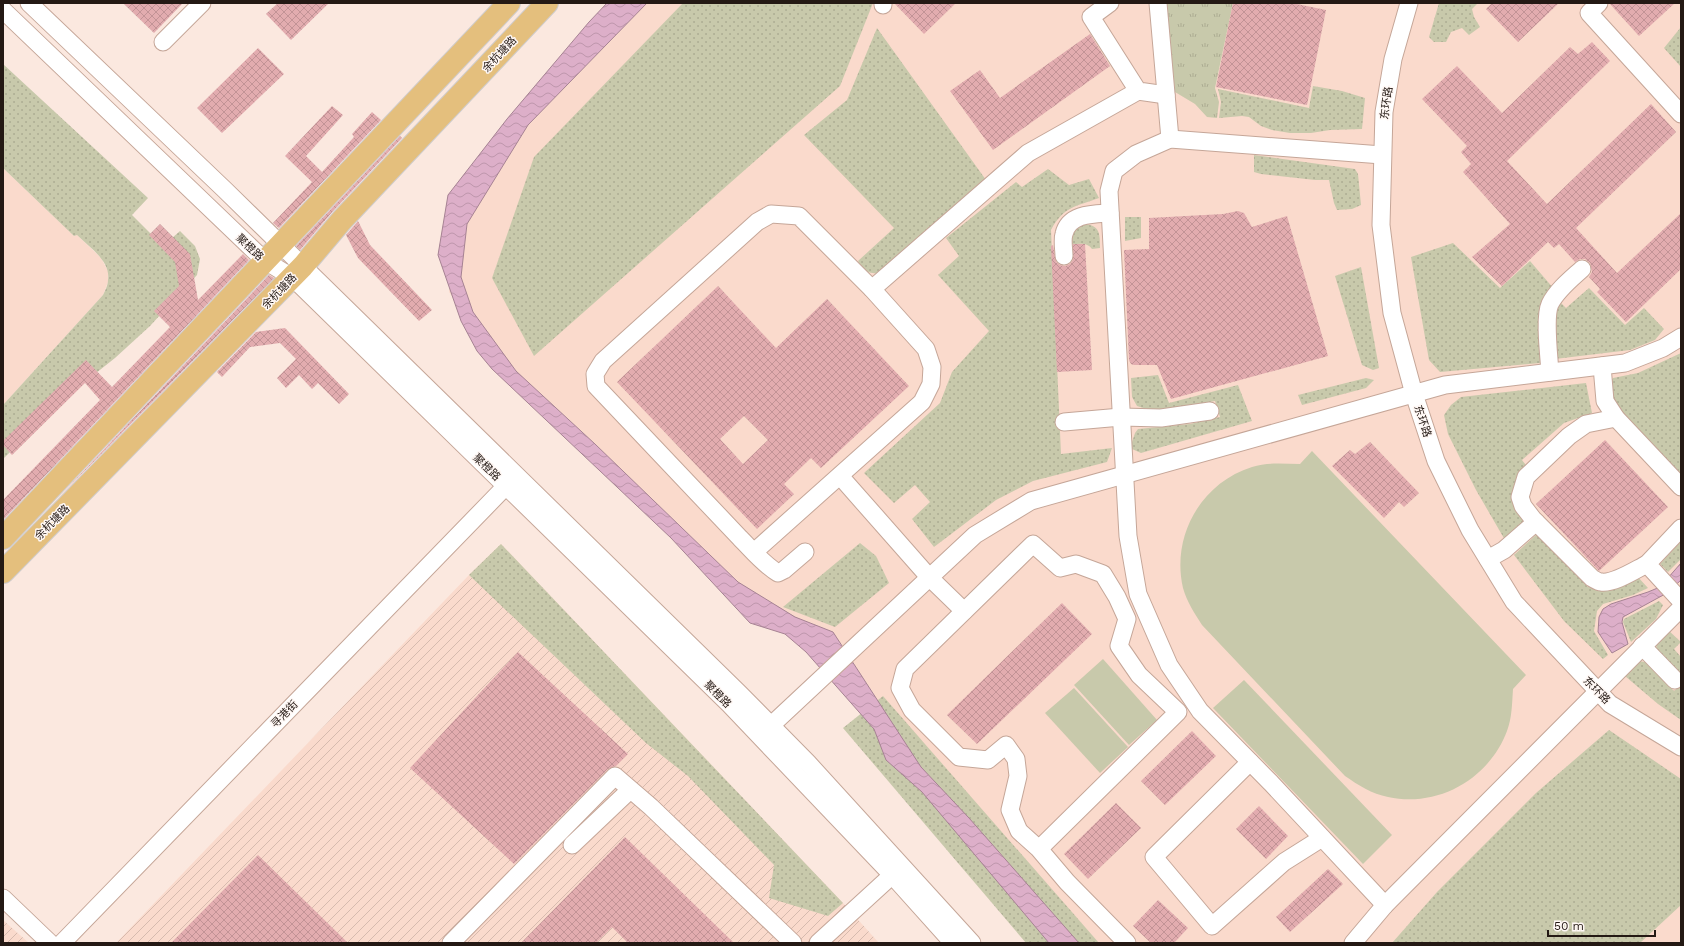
<svg xmlns="http://www.w3.org/2000/svg" width="1684" height="946" viewBox="0 0 1684 946" font-family="'Work Sans','Noto Sans SC',sans-serif">
  <style>
    .built { fill: #fadacc }
    .industrial { fill: url(#industrial-furrows) }
    .grass { fill: url(#grass-dots) }
    .park { fill: url(#park-tufts) }
    .garden { fill: #c8c9ab }
    .water { fill: url(#water-waves); stroke: #a68293 }
    .building { fill: url(#building-cross-hatch); fill-rule: evenodd }
    .lines { fill: none; stroke-linecap: round; stroke-linejoin: round }
    .minor-casing { stroke: #c5a698; stroke-width: 19 }
    .major-casing { stroke: #cfcccb; stroke-width: 24 }
    .minor { stroke: #fff; stroke-width: 17 }
    .major { stroke: #e4bf7d; stroke-width: 22 }
    .labels { text-anchor: middle; stroke-width: 3; stroke-linejoin: round; paint-order: stroke }
    .street-label { font-size: 11px; fill: #241914; stroke: #fff8f5 }
  </style>
  <defs>
    <pattern id="industrial-furrows" width="10" height="10" patternUnits="userSpaceOnUse"><rect width="10" height="10" fill="#fadacc"/><path d="M-1 1l2-2M0 10L10 0M9 11l2-2" fill="none" stroke="#d6baae"/></pattern>
    <pattern id="grass-dots" width="8" height="8" patternUnits="userSpaceOnUse"><rect width="8" height="8" fill="#c8c9ab"/><path d="M2 2h.1M6 6h.1" fill="none" stroke="#acac92" stroke-width="1.8" stroke-linecap="round"/></pattern>
    <pattern id="park-tufts" width="24" height="20" patternUnits="userSpaceOnUse"><rect width="24" height="20" fill="#c8c9ab"/><path d="M3 7l-1-3M5 7V3M7 7l1-3M15 17l-1-3M17 17v-4M19 17l1-3" fill="none" stroke="#acac92"/></pattern>
    <pattern id="water-waves" width="16" height="10" patternUnits="userSpaceOnUse"><rect width="16" height="10" fill="#ddafc9"/><path d="M0 5q4-4 8 0t8 0" fill="none" stroke="#be96ac"/></pattern>
    <pattern id="building-cross-hatch" width="8" height="8" patternUnits="userSpaceOnUse"><rect width="8" height="8" fill="#e2acaf"/><path d="M0 0l8 8M0 8l8-8" fill="none" stroke="#c29396"/></pattern>
  </defs>
  <rect width="100%" height="100%" fill="#fbe8df"/>
  <!-- built -->
  <g class="built">
    <polygon points="636,3 1681,3 1681,943 1060,943 863,695 743,595 516,385 449,292 452,208"/>
    <polygon points="3,168 74,236 77,235 101,258 108,271 108,282 103,295 3,405"/>
  </g>
  <!-- industrial -->
  <g class="industrial">
    <polygon points="501,544 843,903 879,943 116,943 469,575"/>
    <polygon points="3,920 29,943 3,943"/>
  </g>
  <!-- grass -->
  <g class="grass">
    <polygon points="683,3 873,3 840,86 534,356 492,278 534,157"/>
    <polygon points="1439,3 1478,3 1472,9 1474,17 1480,27 1469,35 1462,28 1451,32 1446,42 1434,42 1429,37"/>
    <polygon points="1681,27 1681,67 1664,48"/>
    <path d="M877 28 986 180 879 273C868 274 864 271 858 261L894 228 804 135 847 100Z"/>
    <path d="M3 64 148 198 132 215 163 246 180 231 195 246 200 259 197 275 150 326 115 358 67 396 3 459V405L103 295C105 291 108 285 108 280 111 261 89 247 77 235L74 236 3 168Z"/>
    <polygon points="1313,86 1342,91 1365,98 1362,129 1330,130 1311,133 1290,133 1272,130 1261,126 1249,117 1242,116 1219,118 1221,102 1218,89 1309,108"/>
    <polygon points="1254,155 1355,169 1358,174 1361,205 1352,209 1337,210 1334,203 1329,180 1315,180 1261,174 1254,172"/>
    <path d="M1048 169 1069 185 1089 179 1099 198C1075 207 1064 206 1051 230L1061 454 1112 448 1107 462 1033 481 996 500 934 547 912 519 930 502 915 485 894 503 864 473 940 403 952 372 989 331 938 275 959 256 946 238 1016 182 1022 187Z"/>
    <polygon points="1125,217 1141,217 1141,238 1125,241"/>
    <path d="M1083 224C1100 225 1100 233 1100 248L1092 249C1087 242 1080 244 1072 244 1070 232 1074 230 1083 224Z"/>
    <polygon points="1453,243 1500,288 1530,261 1554,289 1542,305 1540,363 1440,372 1429,360 1411,257"/>
    <polygon points="1361,267 1379,368 1373,370 1362,365 1335,276"/>
    <polygon points="1589,288 1625,325 1644,308 1664,329 1655,340 1630,350 1555,359 1554,313 1558,300 1566,308"/>
    <polygon points="1681,353 1681,478 1616,410 1608,386 1613,378 1638,373"/>
    <path d="M1158 375 1169 403 1238 385 1252 421 1141 453 1132 449 1131 445 1135 433 1138 429 1190 424 1220 417 1215 401C1190 405 1161 415 1137 406L1132 397 1131 378Z"/>
    <polygon points="1366,378 1374,380 1366,388 1302,405 1298,395"/>
    <polygon points="1586,383 1592,413 1564,423 1522,460 1529,469 1526,523 1505,540 1476,490 1448,434 1444,415 1451,405 1461,397"/>
    <polygon points="1537,534 1588,587 1597,588 1637,576 1648,588 1633,595 1603,604 1597,611 1594,631 1608,655 1603,659 1564,621 1514,555"/>
    <polygon points="1681,541 1681,559 1668,572 1660,564"/>
    <polygon points="860,543 876,556 889,583 835,627 783,607"/>
    <polygon points="501,544 843,903 828,916 769,898 774,865 688,776 646,743 469,575"/>
    <polygon points="1659,601 1663,605 1656,619 1631,642 1623,622 1624,619"/>
    <polygon points="1668,630 1681,642 1674,649 1681,657 1681,677 1656,650 1657,641"/>
    <polygon points="1638,661 1645,662 1674,691 1681,685 1681,720 1658,704 1625,676 1628,669"/>
    <polygon points="883,696 1099,943 1026,943 843,728"/>
    <polygon points="1609,730 1681,779 1681,905 1640,943 1392,943 1437,892 1536,793"/>
  </g>
  <!-- park -->
  <polygon class="park" points="1166,3 1233,3 1215,88 1219,102 1217,118 1207,117 1195,104 1175,92"/>
  <!-- garden -->
  <g class="garden">
    <path d="M1312 451 1526 675 1513 689C1512 704 1512 718 1507 731 1489 779 1438 808 1388 797 1372 794 1358 785 1345 776L1202 625C1195 614 1187 602 1183 588 1171 536 1201 483 1252 467 1267 462 1284 464 1300 464Z"/>
    <polygon points="1103,659 1157,720 1129,745 1074,685"/>
    <polygon points="1244,680 1392,835 1363,864 1213,708"/>
    <polygon points="1074,688 1128,747 1100,773 1045,713"/>
  </g>
  <!-- water -->
  <g class="water">
    <polygon points="607,3 647,3 528,125 467,224 461,277 473,312 516,371 595,444 738,582 795,617 833,632 921,767 969,818 1079,943 1049,943 922,792 886,760 874,729 806,652 785,634 750,623 671,538 492,369 477,351 461,321 438,255 448,195 507,119 589,22"/>
    <polygon points="1681,563 1681,580 1667,593 1623,617 1622,622 1628,644 1612,653 1598,632 1599,617 1603,609 1611,604 1648,592 1660,587"/>
  </g>
  <!-- building -->
  <g class="building">
    <polygon points="123,3 183,3 154,33"/>
    <polygon points="278,3 329,3 291,40 266,14"/>
    <polygon points="894,3 956,3 924,34"/>
    <polygon points="1233,3 1292,3 1326,10 1307,105 1216,87"/>
    <polygon points="1492,3 1559,3 1518,42 1486,9"/>
    <polygon points="1609,3 1675,3 1639,36"/>
    <polygon points="1090,34 1110,66 993,150 950,91 980,70 1000,98"/>
    <polygon points="1592,42 1610,61 1507,161 1547,204 1651,104 1676,132 1576,228 1617,273 1681,213 1681,269 1626,322 1597,292 1600,289 1589,277 1592,272 1590,263 1585,259 1580,259 1575,262 1559,244 1554,248 1548,242 1502,286 1472,257 1510,224 1463,172 1471,164 1461,152 1467,146 1422,99 1457,66 1502,113 1570,47 1578,54"/>
    <polygon points="258,48 284,74 222,133 197,108"/>
    <polygon points="332,106 343,115 306,156 322,172 354,137 352,134 372,112 381,120 279,228 273,223 312,182 285,156"/>
    <polygon points="400,136 402,138 333,211 300,250 296,246"/>
    <polygon points="1238,211 1244,213 1252,227 1287,216 1328,356 1171,399 1157,365 1134,365 1131,364 1129,360 1124,250 1149,249 1149,218 1223,214"/>
    <polygon points="358,221 370,245 432,310 419,321 358,258 346,235"/>
    <polygon points="160,224 190,254 198,300 243,254 249,260 3,520 3,500 100,400 85,383 12,455 3,445 3,441 86,360 112,387 170,327 154,311 179,286 175,262 149,235"/>
    <polygon points="1073,244 1085,244 1092,370 1057,372 1051,246 1053,245 1056,262 1060,265 1065,266 1070,264 1073,260"/>
    <polygon points="269,275 274,278 58,498"/>
    <path d="M718 286 776 348 827 299 909 386 821 468 811 458 784 484 794 494 757 529 617 382ZM744 416 768 440 743 464 720 439Z"/>
    <polygon points="285,328 349,394 339,404 318,383 312,389 299,375 286,388 277,378 296,359 280,343 250,347 222,377 217,372 256,332"/>
    <polygon points="1605,440 1668,507 1599,571 1536,504"/>
    <polygon points="1370,442 1419,493 1404,507 1399,502 1384,518 1332,466 1350,450 1355,454"/>
    <polygon points="1062,603 1092,634 977,744 947,715"/>
    <polygon points="518,652 628,754 616,766 608,769 514,864 410,768"/>
    <polygon points="1192,731 1216,756 1165,805 1141,781"/>
    <polygon points="1116,803 1141,828 1088,879 1064,854"/>
    <polygon points="1259,806 1288,836 1266,859 1236,829"/>
    <polygon points="625,837 734,943 628,943 612,927 596,943 521,943"/>
    <polygon points="258,855 348,943 171,943"/>
    <polygon points="1328,869 1343,884 1290,932 1276,917"/>
    <polygon points="1158,900 1188,928 1174,943 1151,943 1133,926"/>
  </g>
  <g class="lines">
    <defs>
      <g id="minor">
        <polyline points="29,3 225,190 739,693 808,763 972,943"/>
        <polyline points="1110,3 1091,17 1138,91 1166,95"/>
        <polyline points="1158,3 1170,139"/>
        <polyline points="1409,3 1393,59 1384,112 1381,225 1392,313 1414,394 1436,461 1470,530 1514,602 1610,704 1681,747"/>
        <polyline points="1599,3 1589,13 1681,114"/>
        <polyline points="883,5 883,3"/>
        <polyline points="3,10 264,260 293,278 729,704 892,875 953,943"/>
        <polyline points="163,42 202,3"/>
        <polyline points="1382,155 1170,139 1136,154 1114,171 1109,191 1128,536 1138,594 1169,665 1200,711 1271,783 1385,905"/>
        <path d="M1064 256C1064 250 1062 240 1064 234 1069 213 1094 214 1110 213"/>
        <polyline points="872,289 1028,153 1138,91"/>
        <polyline points="1602,366 1605,401 1616,418 1681,487"/>
        <path d="M1550 372C1549 356 1544 317 1550 304 1557 290 1571 279 1582 269"/>
        <path d="M1616 418 1586 424 1569 436 1526 477 1520 497 1523 506 1533 519 1592 578C1594 579 1598 582 1601 582 1614 584 1635 570 1647 564"/>
        <polyline points="1064,422 1121,417 1161,418 1210,411"/>
        <polyline points="840,476 929,577 964,611"/>
        <polyline points="1681,528 1647,564 1681,601"/>
        <path d="M754 552 922 402 931 384 932 367 926 349 872 289 799 216 771 214 757 222 603 361 595 374 596 386 740 538C752 550 763 564 778 573L784 570 805 552"/>
        <polyline points="1488,559 1504,550 1536,522"/>
        <polyline points="1642,646 1675,680"/>
        <polyline points="764,732 975,535 1031,501 1445,385 1625,363 1663,348 1681,337"/>
        <polyline points="1250,762 1154,857 1212,926 1284,862 1322,838"/>
        <polyline points="572,845 630,790"/>
        <polyline points="1039,849 1178,712 1139,675 1119,646 1127,619 1117,597 1103,574 1076,564 1060,568 1033,544 905,669 900,688 912,710 959,757 988,760 1006,745 1016,759 1018,776 1010,810 1019,831 1039,849 1067,882 1127,943"/>
        <polyline points="3,898 50,943"/>
        <polyline points="62,943 506,486"/>
        <polyline points="451,943 615,776 651,807 793,943"/>
        <polyline points="818,943 900,868"/>
        <polyline points="1353,943 1385,905 1681,608"/>
      </g>
      <g id="major">
        <polyline points="3,538 509,3"/>
        <polyline points="3,572 303,266 342,220 547,3"/>
      </g>
    </defs>
    <!-- minor casing -->
    <use href="#minor" class="minor-casing"/>
    <!-- major casing -->
    <use href="#major" class="major-casing"/>
    <!-- minor -->
    <use href="#minor" class="minor"/>
    <!-- major -->
    <use href="#major" class="major"/>
  </g>
  <g class="labels">
    <!-- street labels -->
    <g class="street-label">
      <text transform="translate(499 54) rotate(-47)" y="4">余杭塘路</text>
      <text transform="translate(1386 103) rotate(-82)" y="4">东环路</text>
      <text transform="translate(250 247) rotate(43)" y="4">聚橙路</text>
      <text transform="translate(279 291) rotate(-46)" y="4">余杭塘路</text>
      <text transform="translate(1423 421) rotate(72)" y="4">东环路</text>
      <text transform="translate(487 467) rotate(44)" y="4">聚橙路</text>
      <text transform="translate(52 522) rotate(-45)" y="4">余杭塘路</text>
      <text transform="translate(1597 690) rotate(45)" y="4">东环路</text>
      <text transform="translate(718 694) rotate(45)" y="4">聚橙路</text>
      <text transform="translate(284 714) rotate(-46)" y="4">寻港街</text>
    </g>
  </g>
  <!-- border -->
  <rect width="1684" height="946" fill="none" stroke="#241914" stroke-width="8"/>
  <!-- scale -->
  <path d="M1548 930v6h107v-6" fill="none" stroke="#241914" stroke-width="2"/>
  <text x="1554" y="930" font-size="12" fill="#241914" stroke="#fff8f5" stroke-width="3" paint-order="stroke">50 m</text>
</svg>
